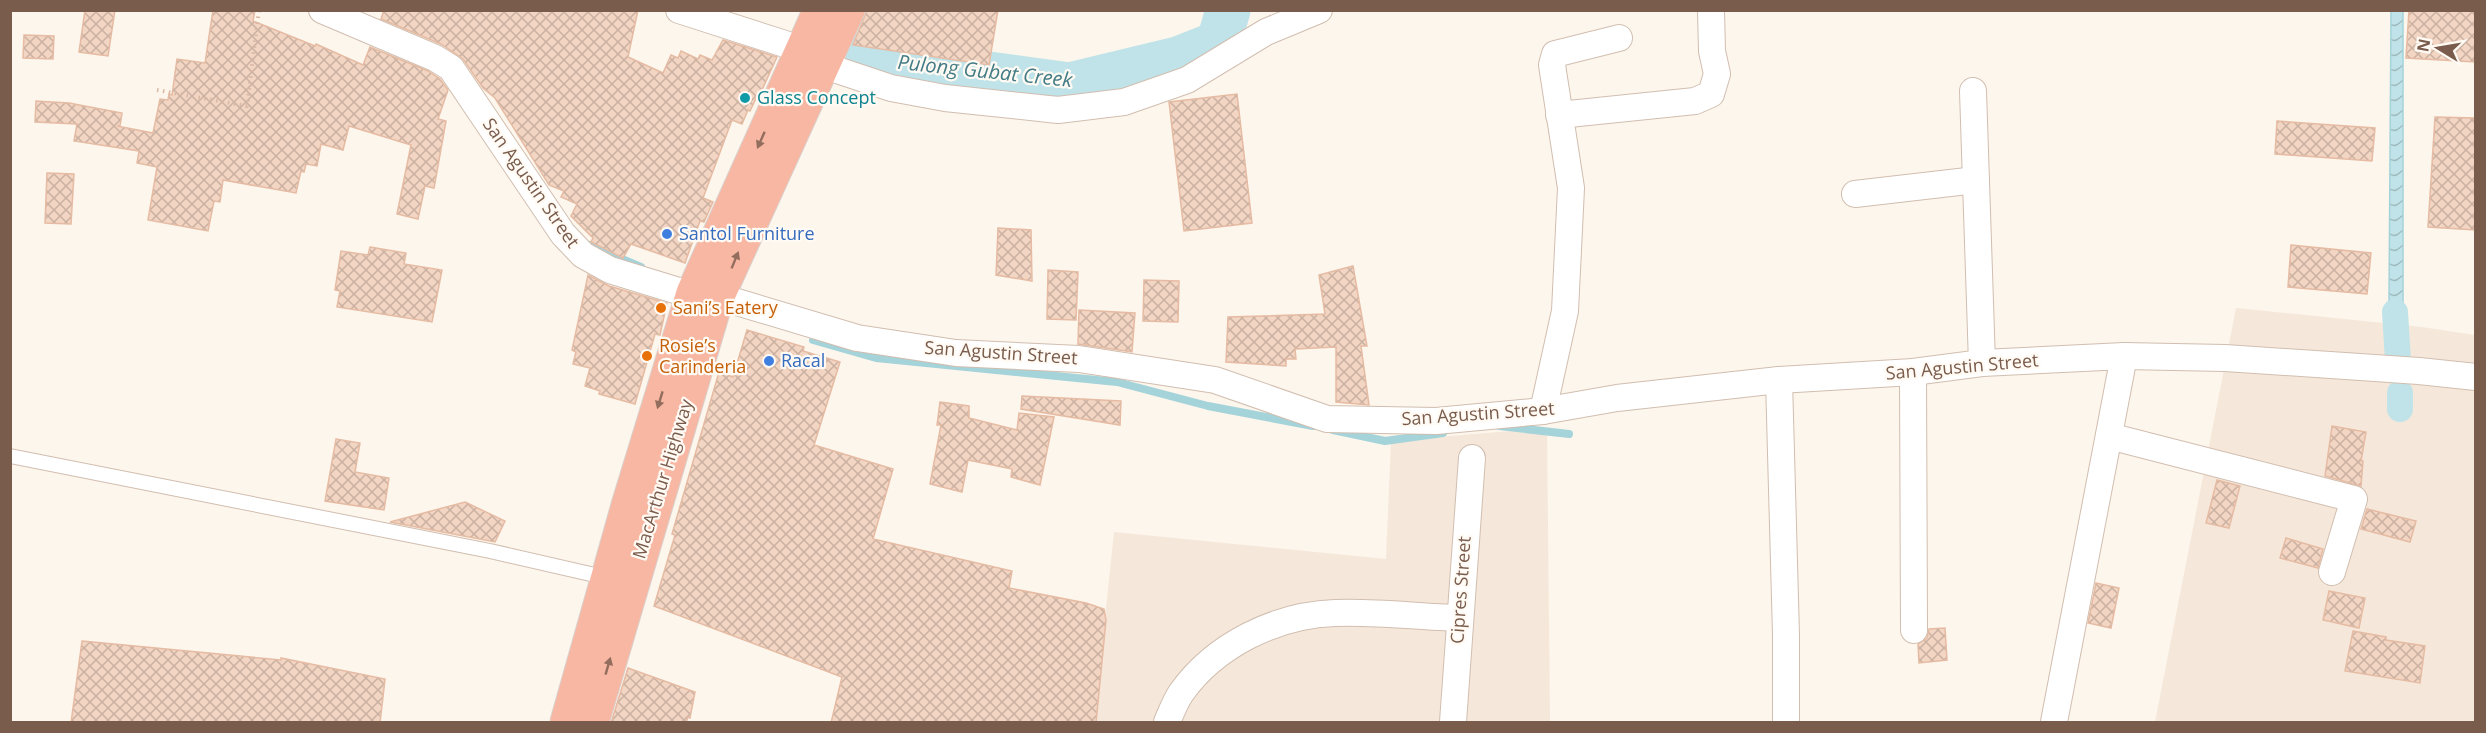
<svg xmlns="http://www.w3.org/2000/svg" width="2486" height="733" viewBox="0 0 2486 733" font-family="'Open Sans',sans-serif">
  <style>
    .residential { fill: #f5e8da }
    .water { fill: url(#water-waves); stroke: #a5d3da; stroke-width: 1.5 }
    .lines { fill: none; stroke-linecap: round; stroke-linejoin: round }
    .stream { stroke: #a5d3da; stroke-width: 8 }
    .canal { stroke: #bfe3e8; stroke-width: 26 }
    .river { stroke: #bfe3e8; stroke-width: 45 }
    .building { fill: url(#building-cross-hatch); stroke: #e6bba3; stroke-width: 1.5 }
    .lane-casing { stroke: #d1beb0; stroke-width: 16 }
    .street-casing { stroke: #d1beb0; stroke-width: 28 }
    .highway-casing { stroke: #dad1cd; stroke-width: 35 }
    .path { stroke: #d9b8a5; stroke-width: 4; stroke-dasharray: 1.5 4.5; stroke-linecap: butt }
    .lane { stroke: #fff; stroke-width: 14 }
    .street { stroke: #fff; stroke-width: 26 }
    .highway { stroke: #f7b7a3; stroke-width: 33 }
    .oneway { fill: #936e5e }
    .culture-dot { fill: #0f9aa8; stroke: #fffaf3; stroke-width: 2 }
    .shop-dot { fill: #3f7fe0; stroke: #fffaf3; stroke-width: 2 }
    .food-dot { fill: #e8710a; stroke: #fffaf3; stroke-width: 2 }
    .labels { text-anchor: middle; stroke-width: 4.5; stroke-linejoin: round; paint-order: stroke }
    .culture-label { font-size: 18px; fill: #0d838f; stroke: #fffaf3; text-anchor: start }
    .street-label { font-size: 18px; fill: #7a5c4d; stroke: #fffaf3 }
    .shop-label { font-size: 18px; fill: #366cbe; stroke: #fffaf3; text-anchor: start }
    .food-label { font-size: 18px; fill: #c56008; stroke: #fffaf3; text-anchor: start }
    .water-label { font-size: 20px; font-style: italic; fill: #437c86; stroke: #fffaf3 }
  </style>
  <defs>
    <pattern id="water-waves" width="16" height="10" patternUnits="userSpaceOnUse" patternTransform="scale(1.5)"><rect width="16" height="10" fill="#bfe3e8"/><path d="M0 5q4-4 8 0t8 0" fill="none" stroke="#a0bbbe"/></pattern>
    <pattern id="building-cross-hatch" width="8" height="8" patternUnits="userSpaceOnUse" patternTransform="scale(1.5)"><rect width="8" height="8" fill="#f3d5c3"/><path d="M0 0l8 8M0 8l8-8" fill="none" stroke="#cab0a1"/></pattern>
  </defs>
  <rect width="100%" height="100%" fill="#fdf6ec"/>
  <!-- residential -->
  <g class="residential">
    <polygon points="2236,308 2422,327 2475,335 2475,722 2155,722"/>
    <polygon points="1547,428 1550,722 1094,722 1114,532 1386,559 1391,441"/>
  </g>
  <!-- water -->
  <polygon class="water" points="2391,11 2403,11 2403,302 2395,312 2389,301"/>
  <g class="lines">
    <!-- stream -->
    <g class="stream">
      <polyline points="589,245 641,267"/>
      <polyline points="813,340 876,358 1117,382 1208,406 1313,426"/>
      <polyline points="1499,426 1569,434"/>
      <polyline points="1333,430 1385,441 1443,433"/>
    </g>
    <!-- canal -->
    <g class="canal">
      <polyline points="2395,312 2398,361"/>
      <polyline points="2400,393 2400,409"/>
    </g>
    <!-- river -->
    <polyline class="river" points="857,56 1070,85 1178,59 1211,46 1220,38 1228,10"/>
  </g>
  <!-- building -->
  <g class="building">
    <polygon points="85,10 115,10 108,56 79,52"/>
    <polygon points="213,10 255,10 253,21 315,46 316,44 363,65 370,47 428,71 440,79 448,90 438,119 446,121 434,188 425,186 418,219 397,214 411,145 349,126 343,150 321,144 317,166 306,164 304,172 301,171 296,193 223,180 220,202 214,201 208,231 148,220 157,167 137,163 139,151 74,141 77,124 35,122 36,101 69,103 122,113 120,126 117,126 153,133 160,99 168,100 169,94 172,95 177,59 205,63"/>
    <polygon points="384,10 638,10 628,57 663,73 671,55 678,58 681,51 698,59 700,55 712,60 723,40 777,57 762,90 760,90 750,111 748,110 742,124 732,120 703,198 713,202 704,222 700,221 685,263 631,244 623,258 591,242 593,238 571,216 577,204 561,197 564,191 549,185 495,98 483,88 463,59 441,44 381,19"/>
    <polygon points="867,10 998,10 989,65 853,45"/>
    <polygon points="2409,10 2475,10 2475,62 2406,58"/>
    <polygon points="24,35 54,36 53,59 23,58"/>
    <polygon points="1237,94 1252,223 1184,231 1169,102"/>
    <polygon points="2435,117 2475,118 2475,230 2428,227"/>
    <polygon points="2277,121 2375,128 2372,161 2275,154"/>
    <polygon points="47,173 74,174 71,224 45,223"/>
    <polygon points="998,228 1031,230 1032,281 996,275"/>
    <polygon points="2291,245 2371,253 2367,294 2288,287"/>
    <polygon points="370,247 406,253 404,264 442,270 432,322 337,307 340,291 335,290 341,251 368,255"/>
    <polygon points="1353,266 1367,346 1361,346 1369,405 1336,402 1336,347 1295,349 1296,359 1286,359 1286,366 1226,362 1228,317 1325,314 1319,275"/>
    <polygon points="1048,270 1078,272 1076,320 1047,319"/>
    <polygon points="588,275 609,286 667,303 660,335 655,334 635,404 599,394 600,391 585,386 590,368 573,364 576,352 572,350"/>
    <polygon points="1144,280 1179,281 1178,322 1143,321"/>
    <polygon points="1079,310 1135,313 1132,352 1078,344"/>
    <polygon points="747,330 804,347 803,351 840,362 814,445 893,469 873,539 1012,571 1009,588 1086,603 1104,609 1106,620 1096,723 831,723 842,677 654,606 675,535 672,534 719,372 733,377"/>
    <polygon points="1022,396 1121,401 1120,425 1021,409"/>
    <polygon points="940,402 969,406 969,418 1017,430 1019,413 1054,417 1040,485 1011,477 1012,469 968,460 962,492 930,484 941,425 937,425"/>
    <polygon points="2332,426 2366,432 2361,461 2363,461 2361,486 2325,476"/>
    <polygon points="336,439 360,443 355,472 389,478 384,510 325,501"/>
    <polygon points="2217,480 2240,486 2229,528 2206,523"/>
    <polygon points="465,502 505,521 495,542 390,522"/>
    <polygon points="2367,509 2416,521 2410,542 2361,529"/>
    <polygon points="2286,538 2323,549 2318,568 2280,558"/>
    <polygon points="2096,583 2119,588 2111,628 2088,623"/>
    <polygon points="2329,591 2365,598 2359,628 2323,620"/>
    <polygon points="1945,628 1947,660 1919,663 1918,644 1927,638 1929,629"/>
    <polygon points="2353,631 2386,637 2386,640 2425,646 2420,683 2345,671"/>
    <polygon points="82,641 281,660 281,658 385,679 380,723 71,723"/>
    <polygon points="628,668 695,692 690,718 688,717 686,723 611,723"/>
  </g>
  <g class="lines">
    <defs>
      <polyline id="lane" points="10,456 490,551 608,578"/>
      <g id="street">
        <polyline points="322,10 435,58 451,68 563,234 583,255 610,270 675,290 737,302 857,338 956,353 1079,359 1215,380 1327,419 1436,421 1543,411 1617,398 1779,380 1913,372 1982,363 2124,356 2225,358 2419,371 2476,377"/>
        <polyline points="679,10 785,44 840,71 891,88 945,98 1058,110 1124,102 1187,80 1266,32 1319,10"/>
        <polyline points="1973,91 1982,363"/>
        <polyline points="1559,115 1695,101 1711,94 1717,74 1712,51 1711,10"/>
        <polyline points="1855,194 1976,180"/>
        <polyline points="1913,372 1914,630"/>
        <polyline points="1779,380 1786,635 1786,722"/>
        <polyline points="1543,411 1565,311 1571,188 1552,65 1555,54 1619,38"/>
        <polyline points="2109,436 2354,499 2332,572"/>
        <path d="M1167 722C1171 713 1175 702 1181 693 1215 645 1276 615 1335 613 1375 611 1418 617 1459 618"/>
        <polyline points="1453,722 1472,458"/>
        <polyline points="2054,722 2124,356"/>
      </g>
      <g id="highway">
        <polyline points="567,722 629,502 693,293 820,10"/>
        <polyline points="592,722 717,298 848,10"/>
      </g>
    </defs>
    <!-- lane casing -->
    <use href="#lane" class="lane-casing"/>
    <!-- street casing -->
    <use href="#street" class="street-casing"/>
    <!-- highway casing -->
    <use href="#highway" class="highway-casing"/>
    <!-- path -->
    <polyline class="path" points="157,90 247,106 259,10"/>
    <!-- lane -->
    <use href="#lane" class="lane"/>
    <!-- street -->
    <use href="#street" class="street"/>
    <!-- highway -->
    <use href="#highway" class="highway"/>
  </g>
  <!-- one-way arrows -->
  <defs><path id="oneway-solid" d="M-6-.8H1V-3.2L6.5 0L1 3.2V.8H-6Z" transform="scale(1.5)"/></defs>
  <g class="oneway">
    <use href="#oneway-solid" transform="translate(761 140) rotate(114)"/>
    <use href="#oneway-solid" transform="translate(735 260) rotate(-68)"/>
    <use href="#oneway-solid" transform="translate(660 400) rotate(107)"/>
    <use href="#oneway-solid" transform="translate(608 666) rotate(-74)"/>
  </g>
  <!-- markers -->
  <circle class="culture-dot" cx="745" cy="98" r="6"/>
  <g class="shop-dot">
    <circle cx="667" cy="234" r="6"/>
    <circle cx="769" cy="361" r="6"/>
  </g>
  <g class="food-dot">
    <circle cx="661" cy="308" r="6"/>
    <circle cx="647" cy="356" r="6"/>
  </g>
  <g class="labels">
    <!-- culture labels -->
    <g class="culture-label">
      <text x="757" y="104">Glass Concept</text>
    </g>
    <!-- street labels -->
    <g class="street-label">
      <text transform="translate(531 183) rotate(55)" y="6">San Agustin Street</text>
      <text transform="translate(1001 353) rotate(4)" y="6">San Agustin Street</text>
      <text transform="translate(1962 367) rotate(-5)" y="6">San Agustin Street</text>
      <text transform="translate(1478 414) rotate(-4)" y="6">San Agustin Street</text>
      <text transform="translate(663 479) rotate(-73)" y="6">MacArthur Highway</text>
      <text transform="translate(1461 590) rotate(-86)" y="6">Cipres Street</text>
    </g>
    <!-- shop labels -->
    <g class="shop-label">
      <text x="679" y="240">Santol Furniture</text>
      <text x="781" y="367">Racal</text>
    </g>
    <!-- food labels -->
    <g class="food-label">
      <text x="673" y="314">Sani’s Eatery</text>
      <text x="659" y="352">Rosie’s<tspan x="659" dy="21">Carinderia</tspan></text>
    </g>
    <!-- water labels -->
    <g class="water-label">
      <text transform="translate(985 71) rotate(6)" y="7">Pulong Gubat Creek</text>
    </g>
  </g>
  <!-- border -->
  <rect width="2486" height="733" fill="none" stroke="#7a5c4d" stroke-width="24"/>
  <!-- north arrow -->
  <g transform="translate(2438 48) rotate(281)" stroke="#fffaf3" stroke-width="4.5" paint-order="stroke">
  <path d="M0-4.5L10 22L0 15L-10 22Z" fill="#7a5c4d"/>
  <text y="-9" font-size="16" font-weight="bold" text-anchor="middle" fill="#7a5c4d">N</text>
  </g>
</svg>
